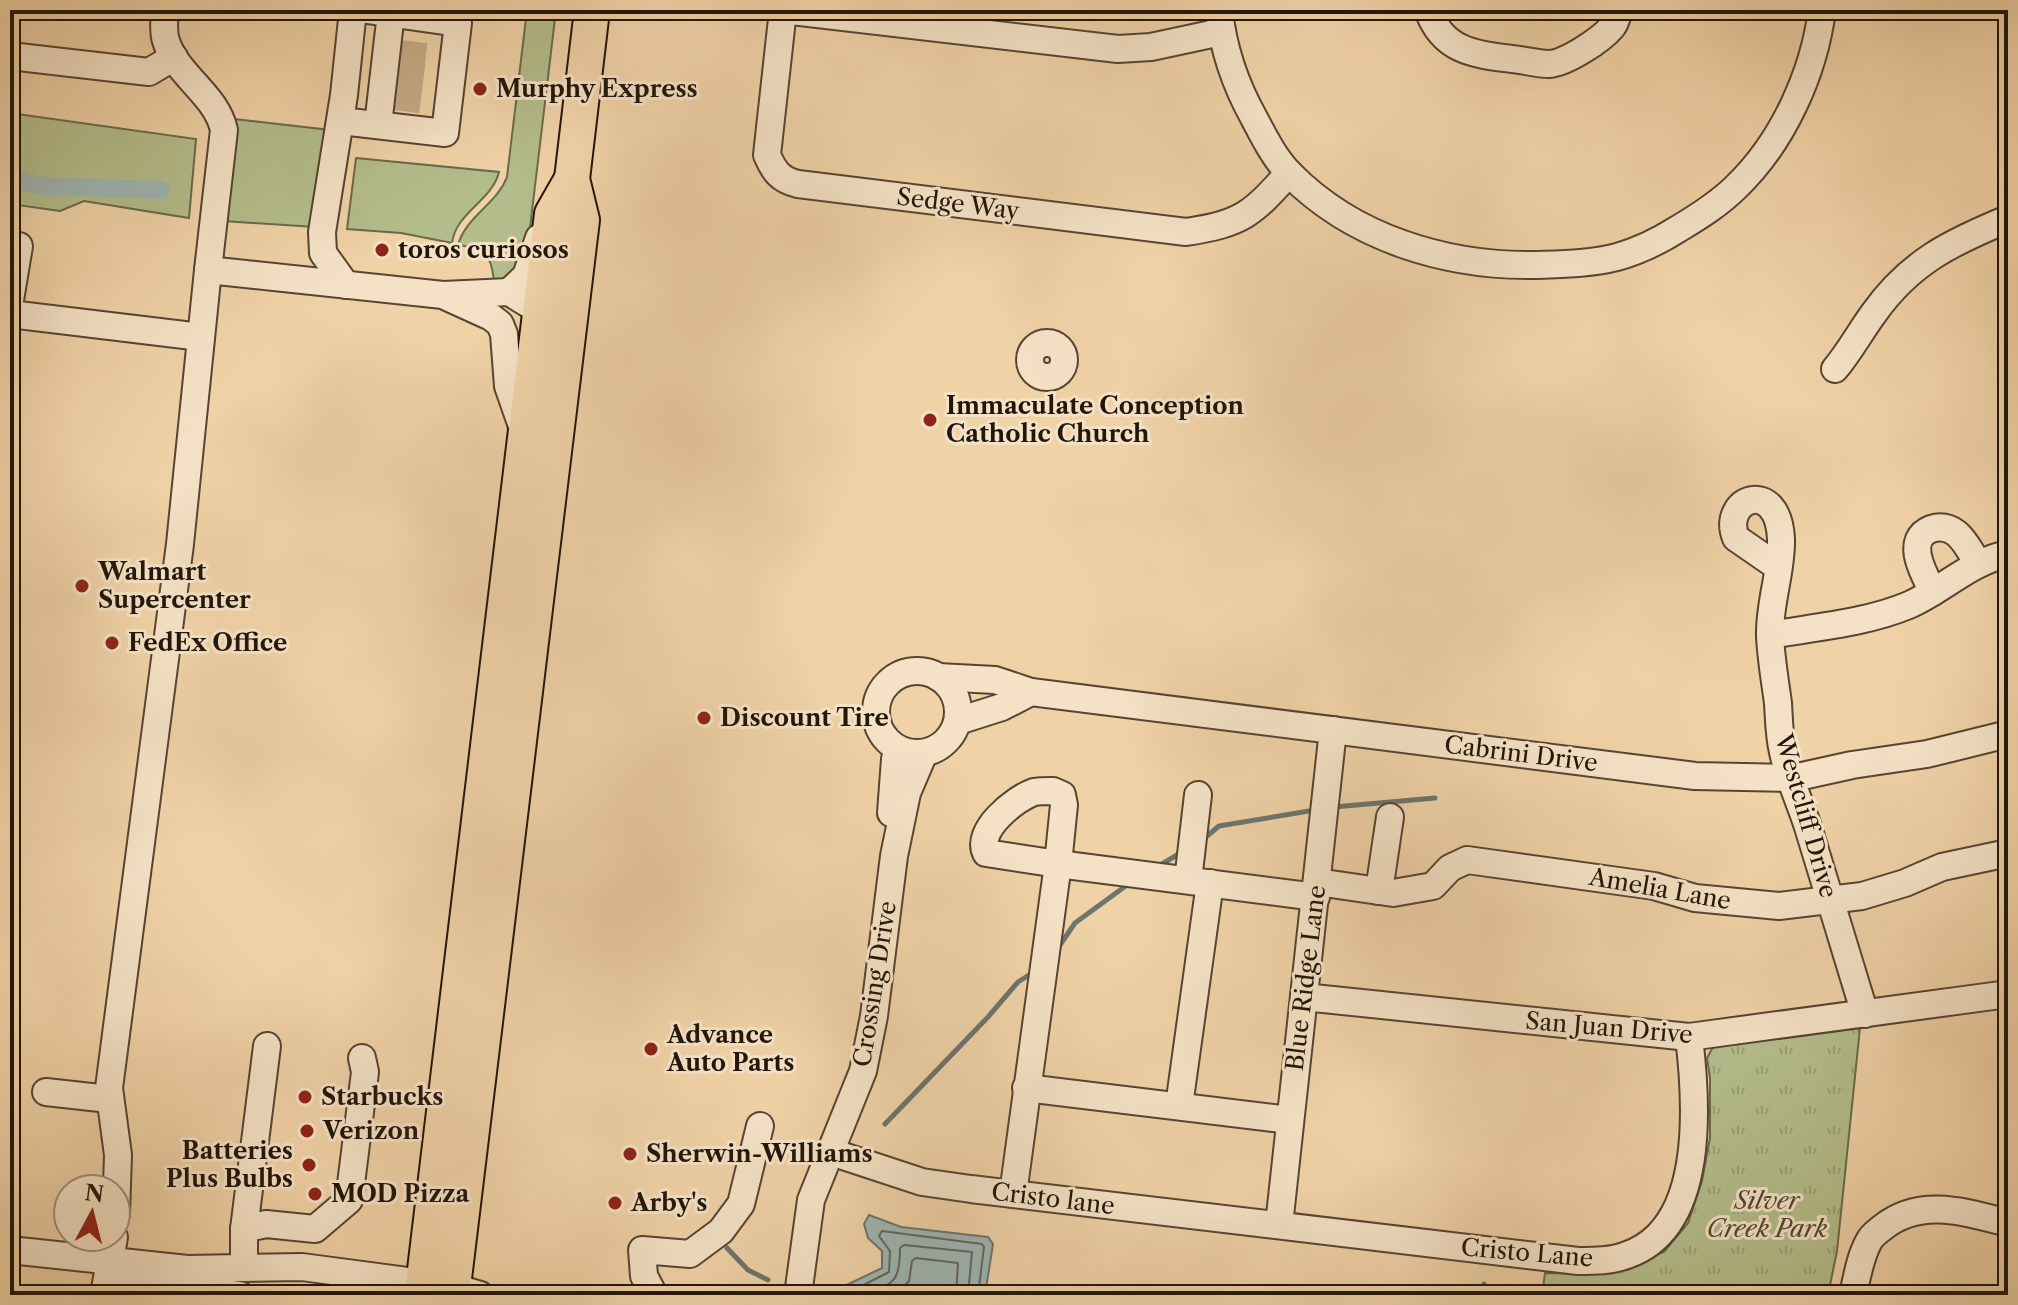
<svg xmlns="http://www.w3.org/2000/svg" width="2018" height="1305" viewBox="0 0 2018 1305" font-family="'Libre Caslon Text',serif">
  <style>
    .grass { fill: #b4bd8c; stroke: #6a6a4c; stroke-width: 2 }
    .park { fill: url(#park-tufts); stroke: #6a6a4c; stroke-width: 2 }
    .water { fill: #9eb5b2; stroke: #6c756f; stroke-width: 2 }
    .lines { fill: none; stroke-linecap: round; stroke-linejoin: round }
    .shore { stroke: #60665e; stroke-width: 2 }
    .stream { stroke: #6c756f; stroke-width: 5 }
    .canal { stroke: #9eb5b2; stroke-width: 18 }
    .minor-tunnel { stroke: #c7ac88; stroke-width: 26; stroke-dasharray: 26 13; stroke-linecap: butt }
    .minor-casing { stroke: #554532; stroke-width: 30 }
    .major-casing { stroke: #21160b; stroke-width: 38 }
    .minor { stroke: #f5e2c6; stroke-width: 26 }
    .major { stroke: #f0d2a7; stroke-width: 34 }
    .poi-dot { fill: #8f2418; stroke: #f5e2c6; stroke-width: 3 }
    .labels { text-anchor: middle; stroke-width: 6; stroke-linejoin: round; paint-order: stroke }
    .poi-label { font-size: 24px; font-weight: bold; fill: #21160b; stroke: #f5e2c6; text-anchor: start }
    .street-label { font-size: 24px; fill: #21160b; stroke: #f5e2c6 }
    .park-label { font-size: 24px; font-style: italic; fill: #4d4832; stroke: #f5e2c6 }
  </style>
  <defs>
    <pattern id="park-tufts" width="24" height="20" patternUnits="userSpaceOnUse" patternTransform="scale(2)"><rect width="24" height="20" fill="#b4bd8c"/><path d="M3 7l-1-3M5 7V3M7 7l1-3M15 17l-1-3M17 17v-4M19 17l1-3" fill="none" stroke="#9aa277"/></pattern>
  </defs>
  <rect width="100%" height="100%" fill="#f0d2a7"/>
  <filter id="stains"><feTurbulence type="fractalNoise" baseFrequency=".0025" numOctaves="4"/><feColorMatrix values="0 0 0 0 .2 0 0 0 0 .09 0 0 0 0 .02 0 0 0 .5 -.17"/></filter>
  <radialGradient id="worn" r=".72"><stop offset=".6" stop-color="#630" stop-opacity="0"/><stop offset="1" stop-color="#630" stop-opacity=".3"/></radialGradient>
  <!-- grass -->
  <g class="grass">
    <path d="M527 10H556L527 253 514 277 494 283C492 255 486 249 458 245 466 216 497 204 507 177Z"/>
    <polygon points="10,113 196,139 189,218 84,201 60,211 10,204"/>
    <polygon points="234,119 330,130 315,227 223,221"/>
    <path d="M356 158 499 172C492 201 456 212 452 243L401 233 347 229Z"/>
  </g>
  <!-- park -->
  <polygon class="park" points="1860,1028 1837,1251 1828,1295 1542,1295 1545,1273 1606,1274 1664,1252 1688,1223 1702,1181 1710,1138 1710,1078 1707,1058 1713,1047"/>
  <!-- water -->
  <polygon class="water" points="869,1215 901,1227 988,1237 993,1244 985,1295 835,1295 836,1290 882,1268 882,1251 868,1238 864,1224"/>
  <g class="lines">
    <!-- shore -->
    <g class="shore">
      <polyline points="844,1295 889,1272 890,1251 879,1236 882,1231 982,1244 984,1247 978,1295"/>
      <path d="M867 1295C895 1282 900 1281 900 1248L904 1245 972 1252 968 1295"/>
      <polyline points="895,1295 909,1281 912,1261 916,1258 958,1263 956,1295"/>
    </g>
    <!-- stream -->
    <g class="stream">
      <polyline points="1334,807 1435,798"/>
      <polyline points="1201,841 1219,826 1315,810"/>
      <polyline points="1162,864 1177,855"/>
      <polyline points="1058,948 1075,923 1127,885"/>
      <polyline points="885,1124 988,1017 1018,982 1029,975"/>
      <polyline points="727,1248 748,1270 768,1280"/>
      <polyline points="980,1289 998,1292"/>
      <polyline points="1481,1295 1484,1284"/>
    </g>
    <!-- canal -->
    <polyline class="canal" points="10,184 21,181 42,186 161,190"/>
    <!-- minor-tunnel -->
    <g class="minor-tunnel">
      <polyline points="400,53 440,58"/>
      <polyline points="398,73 437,78"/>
      <polyline points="395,97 435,102"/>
    </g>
    <defs>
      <g id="minor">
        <path d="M165 10C164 20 163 32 166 41 177 76 216 94 224 130L208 270"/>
        <path d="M1219 10C1223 49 1235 84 1254 118 1264 137 1275 159 1290 174 1353 238 1445 266 1533 265 1561 264 1590 264 1617 257 1639 251 1659 241 1678 229 1698 217 1719 204 1736 187 1783 142 1814 73 1822 10"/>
        <path d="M1428 10C1443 51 1473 54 1512 59 1524 60 1537 64 1549 64 1566 63 1601 40 1612 27 1616 23 1617 15 1619 10"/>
        <path d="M1221 32 1151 47 1118 49 783 10 767 155C774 171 780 180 798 184L1186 232C1243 223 1251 215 1289 173"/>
        <polyline points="10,56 149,72 174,57"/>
        <polyline points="341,121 445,133 458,23 367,10"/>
        <polyline points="378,125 391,13"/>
        <polyline points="346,285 323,253 322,232 344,95 353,10"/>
        <polyline points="509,292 526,276 539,238"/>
        <polyline points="447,297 491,317 500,324 504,334 508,386 523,429"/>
        <polyline points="10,300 19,246"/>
        <polyline points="10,314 201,337"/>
        <circle cx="1047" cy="360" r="17"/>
        <path d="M1835 369C1850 351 1860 332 1874 313 1910 262 1952 242 2008 219"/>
        <path d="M1778 567 1736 538C1720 499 1778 476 1781 539 1782 571 1769 603 1770 636 1771 658 1775 681 1778 703 1779 719 1779 736 1783 752 1788 777 1800 802 1808 827 1827 889 1846 951 1865 1014"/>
        <path d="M1933 592C1925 576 1903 540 1931 529 1940 526 1948 527 1956 533 1965 540 1972 554 1978 564"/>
        <path d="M1770 635C1816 627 1866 623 1909 605 1943 590 1971 561 2008 554"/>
        <circle cx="917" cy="712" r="41"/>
        <polyline points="938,677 995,680 1031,692 1695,776 1793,778 1852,765 1927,754 2008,734"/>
        <polyline points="958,721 1002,707 1031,692"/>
        <path d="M1053 791 1062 795 1064 805 1058 864 986 853C975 831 1014 799 1034 792 1039 791 1047 791 1053 791Z"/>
        <polyline points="891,813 895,759 899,750"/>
        <polyline points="1188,880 1198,795"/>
        <polyline points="1317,882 1393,893 1433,886 1450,868 1467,860 1654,886 1695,898 1779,906 1862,896 1905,883 1942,867 2008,853"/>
        <polyline points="1379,891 1390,817"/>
        <polyline points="1304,997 1689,1037 2008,994"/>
        <polyline points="1026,1088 1290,1120"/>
        <polyline points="46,1092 109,1099"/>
        <polyline points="1179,1106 1210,883"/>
        <path d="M831 1152 922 1182 971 1189 1578 1261C1594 1261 1612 1261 1627 1255 1706 1228 1697 1103 1689 1037"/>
        <polyline points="1013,1194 1058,864 1316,897"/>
        <polyline points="116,1214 118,1155 109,1088 180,544 208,270 443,295 509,292 540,311 547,324"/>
        <polyline points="1279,1225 1333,730"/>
        <polyline points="244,1229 266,1224 315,1229 349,1200 365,1072 362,1058"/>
        <polyline points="10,1250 187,1269 302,1267 453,1287 480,1295"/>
        <polyline points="118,1268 133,1280 240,1295"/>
        <polyline points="244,1268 244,1229 267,1046"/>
        <polyline points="104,1295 114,1237"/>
        <polyline points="654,1295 644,1276 642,1250 690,1254 721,1231 741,1204 760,1126"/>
        <polyline points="798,1295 811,1200 863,1071 874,1016 894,856 907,793 924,753"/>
        <path d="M1853 1295C1857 1277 1860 1257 1869 1241 1872 1235 1877 1232 1882 1228 1920 1197 1965 1212 2008 1223"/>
      </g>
      <g id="major">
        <polyline points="422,1295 552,214 572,179"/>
        <polyline points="452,1295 582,220 572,179 592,10"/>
      </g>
    </defs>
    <!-- minor casing -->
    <use href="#minor" class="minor-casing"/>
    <!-- major casing -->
    <use href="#major" class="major-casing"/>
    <!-- minor -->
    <use href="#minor" class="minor"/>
    <!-- major -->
    <use href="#major" class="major"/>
  </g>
  <!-- markers -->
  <g class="poi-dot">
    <circle cx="480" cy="89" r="8"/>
    <circle cx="382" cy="250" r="8"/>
    <circle cx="930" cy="420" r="8"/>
    <circle cx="82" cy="586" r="8"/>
    <circle cx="112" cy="643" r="8"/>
    <circle cx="704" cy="718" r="8"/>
    <circle cx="651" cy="1049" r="8"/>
    <circle cx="305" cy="1097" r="8"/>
    <circle cx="307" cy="1131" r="8"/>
    <circle cx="630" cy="1154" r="8"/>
    <circle cx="309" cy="1165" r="8"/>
    <circle cx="315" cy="1194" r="8"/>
    <circle cx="615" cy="1203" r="8"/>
  </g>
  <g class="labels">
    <!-- poi labels -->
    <g class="poi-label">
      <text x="496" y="97">Murphy Express</text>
      <text x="398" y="258">toros curiosos</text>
      <text x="946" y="414">Immaculate Conception<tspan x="946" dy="28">Catholic Church</tspan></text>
      <text x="98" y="580">Walmart<tspan x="98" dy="28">Supercenter</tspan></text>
      <text x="128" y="651">FedEx Office</text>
      <text x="720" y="726">Discount Tire</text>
      <text x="667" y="1043">Advance<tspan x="667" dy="28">Auto Parts</tspan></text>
      <text x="321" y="1105">Starbucks</text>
      <text x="323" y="1139">Verizon</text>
      <text x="293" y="1159" text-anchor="end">Batteries<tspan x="293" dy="28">Plus Bulbs</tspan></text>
      <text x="646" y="1162">Sherwin-Williams</text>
      <text x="331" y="1202">MOD Pizza</text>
      <text x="631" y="1211">Arby's</text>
    </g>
    <!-- street labels -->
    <g class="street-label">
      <text transform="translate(958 204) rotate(7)" y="8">Sedge Way</text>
      <text transform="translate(1521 754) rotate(7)" y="8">Cabrini Drive</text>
      <text transform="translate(1806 816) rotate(74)" y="8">Westcliff Drive</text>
      <text transform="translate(1660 889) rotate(10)" y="8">Amelia Lane</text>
      <text transform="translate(1306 978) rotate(-83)" y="8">Blue Ridge Lane</text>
      <text transform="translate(875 984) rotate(-81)" y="8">Crossing Drive</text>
      <text transform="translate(1609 1028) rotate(5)" y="8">San Juan Drive</text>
      <text transform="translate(1053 1199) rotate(7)" y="8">Cristo lane</text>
      <text transform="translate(1527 1253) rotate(5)" y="8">Cristo Lane</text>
    </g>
    <!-- park labels -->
    <g class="park-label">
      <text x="1767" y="1209">Silver<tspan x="1767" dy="28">Creek Park</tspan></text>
    </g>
  </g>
  <!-- margin -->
  <rect width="2018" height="1305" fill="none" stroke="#f0d2a7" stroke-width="40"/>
  <rect x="12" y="12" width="1994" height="1281" fill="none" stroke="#21160b" stroke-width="4"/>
  <rect x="20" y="20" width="1978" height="1265" fill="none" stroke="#21160b" stroke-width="2"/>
  <!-- north arrow -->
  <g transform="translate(92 1213) rotate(7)"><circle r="38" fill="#f5e2c6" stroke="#a0907b" stroke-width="2"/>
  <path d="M0-6L14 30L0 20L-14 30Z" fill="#8f2418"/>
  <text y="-12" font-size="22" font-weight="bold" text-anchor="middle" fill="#21160b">N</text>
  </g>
  <rect width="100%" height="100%" filter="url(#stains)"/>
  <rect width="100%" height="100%" fill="url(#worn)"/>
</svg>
